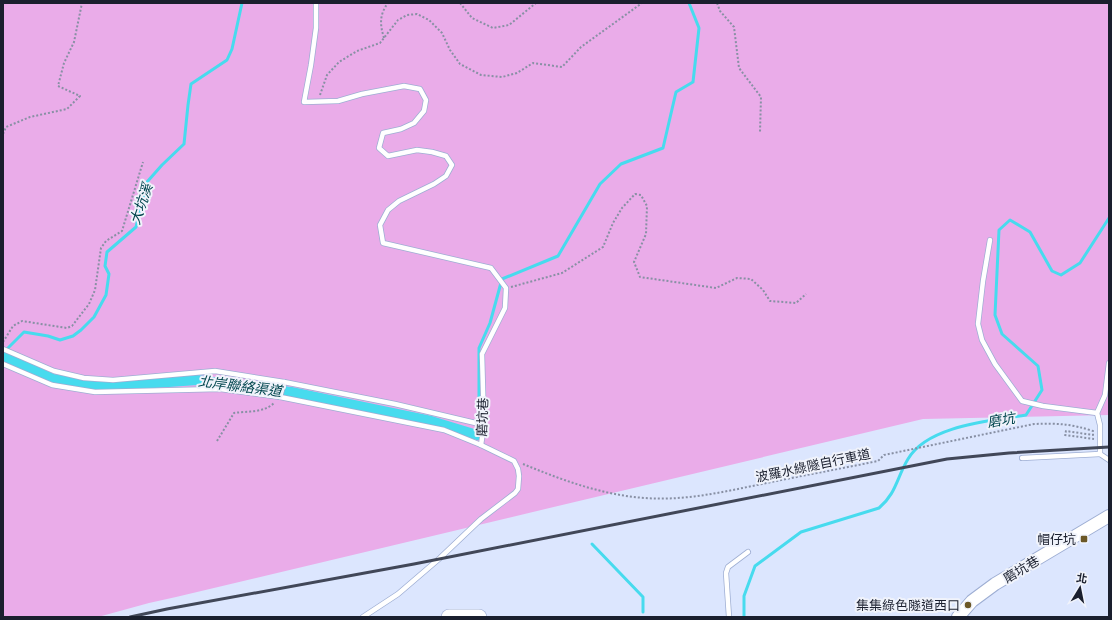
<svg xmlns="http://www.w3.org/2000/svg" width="1112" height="620" viewBox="0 0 1112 620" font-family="'Space Grotesk','Noto Sans TC',sans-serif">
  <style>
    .green { fill: #eaace9 }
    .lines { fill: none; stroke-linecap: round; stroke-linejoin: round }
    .stream { stroke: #47dbee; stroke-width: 3 }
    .canal { stroke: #47dbee; stroke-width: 10 }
    .service-casing { stroke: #9eaed3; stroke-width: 6 }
    .tertiary-casing { stroke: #9eaed3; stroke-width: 14 }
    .primary-casing { stroke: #9eaed3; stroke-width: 16 }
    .path { stroke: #8890a4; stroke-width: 2; stroke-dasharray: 2 2; stroke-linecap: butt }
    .service { stroke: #fff; stroke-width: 4.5 }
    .tertiary { stroke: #fff; stroke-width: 12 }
    .primary { stroke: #fff; stroke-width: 15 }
    .rail { stroke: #414758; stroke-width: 3 }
    .poi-dot { fill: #6b5726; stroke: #f0f3fb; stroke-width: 1.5 }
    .labels { text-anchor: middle; stroke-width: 4; stroke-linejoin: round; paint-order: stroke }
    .street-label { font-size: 13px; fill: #1a1f2e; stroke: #f0f3fb }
    .poi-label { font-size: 13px; fill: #1a1f2e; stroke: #f0f3fb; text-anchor: end }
    .water-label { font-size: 14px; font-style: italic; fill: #00454d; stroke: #f0f3fb }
  </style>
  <rect width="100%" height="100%" fill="#dce6fe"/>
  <!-- green -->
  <polygon class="green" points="3,3 1109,3 1109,415 923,419 176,597 149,603 98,617 3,617"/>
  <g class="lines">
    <!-- stream -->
    <g class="stream">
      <polyline points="3,353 24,332 48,336 60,340 73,336 81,330 94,317 106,295 109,274 105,266 107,252 136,227 147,182 162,165 184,144 188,105 191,84 227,60 232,49 242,3"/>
      <polyline points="479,407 479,348 490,323 502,279 558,256 600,184 621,164 663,148 676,92 693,82 699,28 689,3"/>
      <polyline points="592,544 643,597 643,612"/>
      <path d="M744 617V596L755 566 801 532 879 508C896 494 897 477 908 459 928 425 991 421 1026 415L1042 390 1038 366 1002 334 995 315 999 230 1010 220 1030 232 1052 271 1061 275 1080 263 1109 218"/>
    </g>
    <!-- canal -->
    <polyline class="canal" points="3,356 53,379 98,387 197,380 291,392 431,421 477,435"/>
    <defs>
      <g id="service">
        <polyline points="316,3 316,28 311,65 304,102 338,101 362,94 404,86 420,89 426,100 424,111 414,123 401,129 383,133 379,148 388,156 417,150 432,152 446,156 452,165 446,176 434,184 399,201 388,210 380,225 383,243 491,268 506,288 505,308 482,354 484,425 481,445"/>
        <polyline points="990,240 983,281 978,324 982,340 995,364 1022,401 1043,406 1097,413"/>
        <polyline points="3,349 54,371 84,378 113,380 215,371 284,382 395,404 484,425"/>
        <polyline points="1109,363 1105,395 1097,413 1100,425 1100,454 1109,460"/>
        <polyline points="3,364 52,385 95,392 220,389 280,397 444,430 481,445 514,461 518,469 519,476 518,489 515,493 481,519 440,558 398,594 363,617"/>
        <polyline points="280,397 284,382"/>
        <polyline points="1022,458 1100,454"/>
        <polyline points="729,617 726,573 728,567 748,552"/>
      </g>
      <polyline id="tertiary" points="958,617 972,601 995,584 1109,516"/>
      <polyline id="primary" points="449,617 479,617"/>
    </defs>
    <!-- service casing -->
    <use href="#service" class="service-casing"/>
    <!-- tertiary casing -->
    <use href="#tertiary" class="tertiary-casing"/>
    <!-- primary casing -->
    <use href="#primary" class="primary-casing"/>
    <!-- path -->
    <g class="path">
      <polyline points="460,3 472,18 493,28 509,25 536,3"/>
      <polyline points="717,3 720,11 734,27 739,68 761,97 760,132"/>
      <path d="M384 38C380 25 379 15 388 3"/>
      <polyline points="320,95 327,75 339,62 357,51 380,43 398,20 407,15 417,14 429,20 442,33 450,50 460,64 481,75 502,77 517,73 533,63 562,67 581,47 642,3"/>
      <polyline points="3,134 6,127 30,117 67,109 80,96 58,86 64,63 74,42 82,3"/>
      <polyline points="511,287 562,273 603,247 613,223 622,208 635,194 641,195 647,206 646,234 634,262 640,277 716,288 737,278 751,279 763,290 770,301 796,303 806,294"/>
      <polyline points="3,342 13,326 22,321 67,328 72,326 89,304 95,290 101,248 106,241 122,231 143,162"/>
      <path d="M217 441 234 413C247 411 264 413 274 403"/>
      <path d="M523 464C562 480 602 495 645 498 685 501 723 492 762 484 800 476 839 469 878 461L884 455 1034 424C1058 423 1071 424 1093 431V435L1066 431 1065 435 1094 439"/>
    </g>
    <!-- service -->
    <use href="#service" class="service"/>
    <!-- tertiary -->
    <use href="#tertiary" class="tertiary"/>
    <!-- primary -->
    <use href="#primary" class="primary"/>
    <!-- rail -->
    <polyline class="rail" points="130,617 167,609 414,564 947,459 1009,453 1109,447"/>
  </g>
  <!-- markers -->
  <g class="poi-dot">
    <rect x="1080" y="535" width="8" height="8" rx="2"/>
    <circle cx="968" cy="605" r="4"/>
  </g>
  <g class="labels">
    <!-- street labels -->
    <g class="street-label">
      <text transform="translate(482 417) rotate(-88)" y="5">磨坑巷</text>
      <text transform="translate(813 465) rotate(-12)" y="5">波羅水綠隧自行車道</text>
      <text transform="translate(1021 569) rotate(-31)" y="5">磨坑巷</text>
    </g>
    <!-- poi labels -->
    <g class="poi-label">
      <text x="1076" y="544">帽仔坑</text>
      <text x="960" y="610">集集綠色隧道西口</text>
    </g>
    <!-- water labels -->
    <g class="water-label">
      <text transform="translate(141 204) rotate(-71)" y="5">大坑溪</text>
      <text transform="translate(240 386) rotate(7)" y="5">北岸聯絡渠道</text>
      <text transform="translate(1001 420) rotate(-10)" y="5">磨坑</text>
    </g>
  </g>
  <!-- border -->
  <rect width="1112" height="620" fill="none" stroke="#1a1f2e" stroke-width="8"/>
  <!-- north arrow -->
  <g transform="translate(1080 588) rotate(10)" stroke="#f0f3fb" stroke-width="3" paint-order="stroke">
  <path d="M0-3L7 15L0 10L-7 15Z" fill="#1a1f2e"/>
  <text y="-6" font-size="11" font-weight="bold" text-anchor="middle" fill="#1a1f2e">北</text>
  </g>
</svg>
